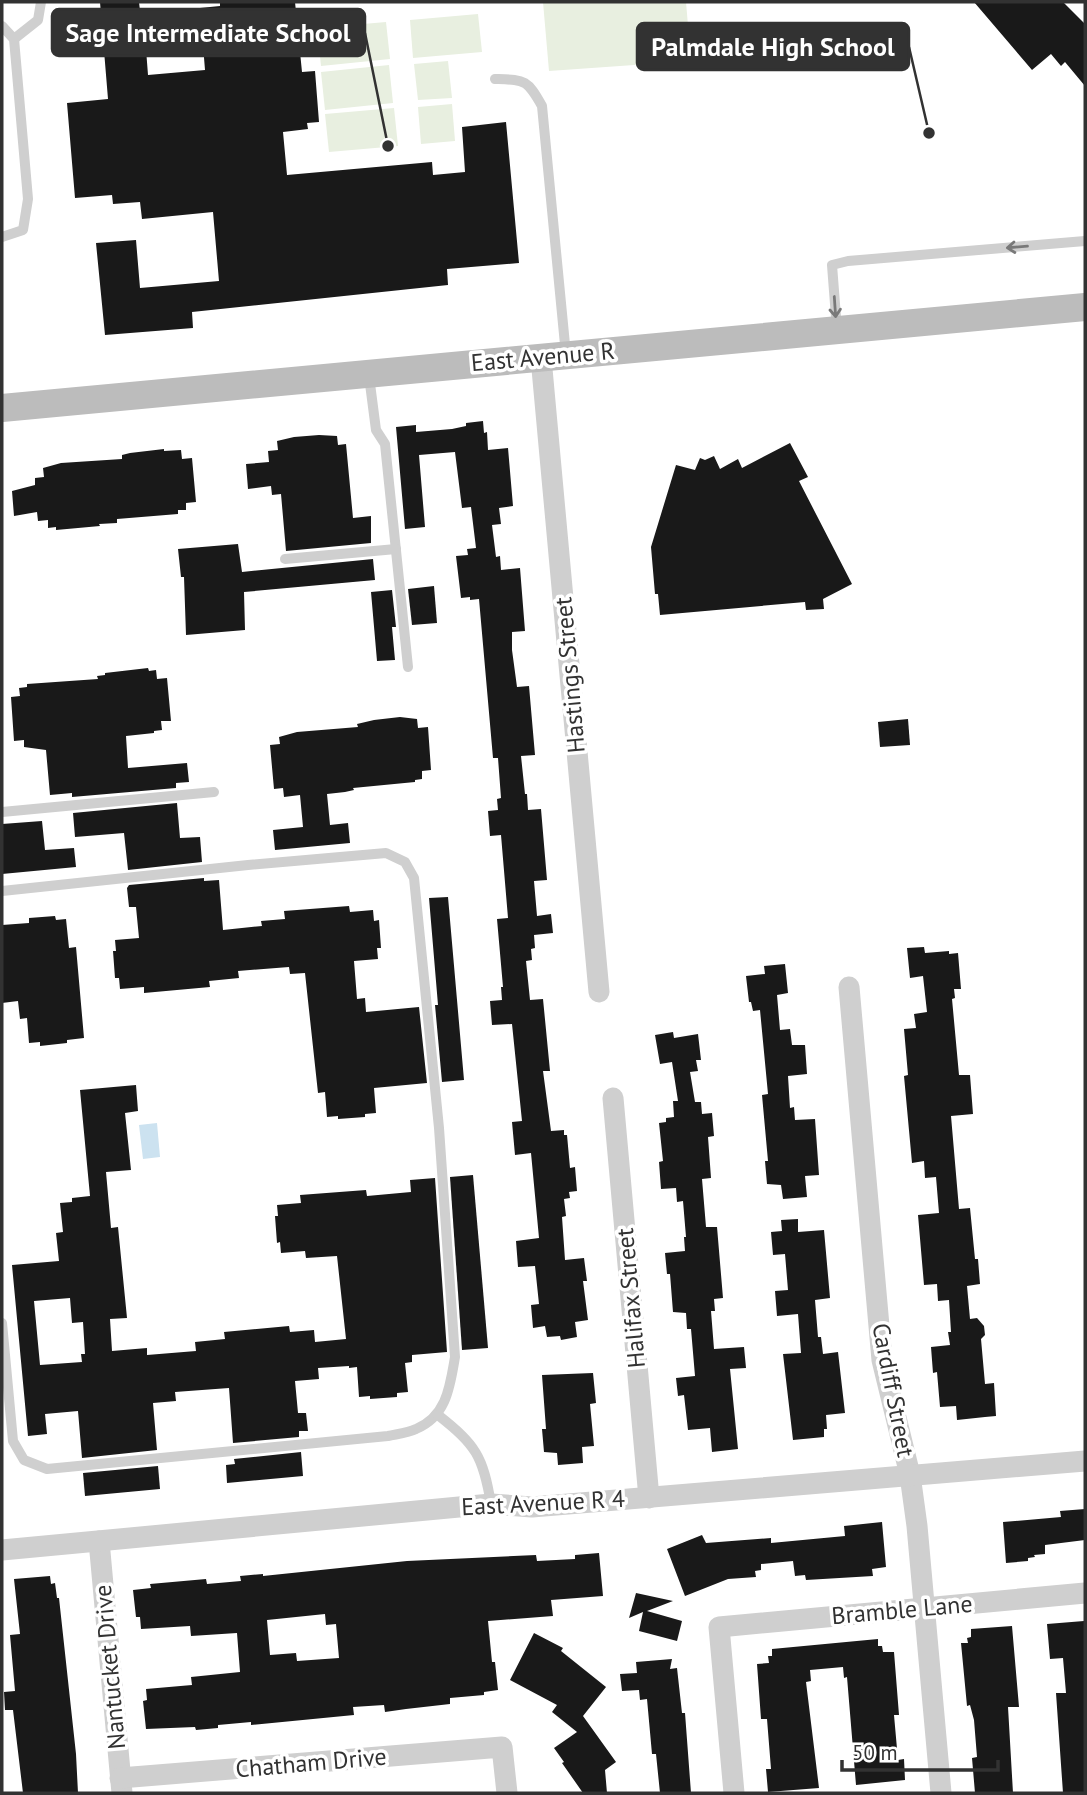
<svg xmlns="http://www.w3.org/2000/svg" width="1087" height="1795" viewBox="0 0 1087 1795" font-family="'PT Sans',sans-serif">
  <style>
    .green { fill: #e8efe0 }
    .water { fill: #cce2f0 }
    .building { fill: #191919; fill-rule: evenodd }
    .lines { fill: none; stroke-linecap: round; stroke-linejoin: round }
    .lane { stroke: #cfcfcf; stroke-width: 10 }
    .street { stroke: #cfcfcf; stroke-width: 21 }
    .secondary { stroke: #bcbcbc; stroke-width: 28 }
    .oneway { stroke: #797979 }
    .labels { text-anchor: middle; stroke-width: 7; stroke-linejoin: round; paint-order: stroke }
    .street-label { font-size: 24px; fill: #323232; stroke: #fff }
    .leader { fill: none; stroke: #323232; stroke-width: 2.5 }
    .callout-dot { fill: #323232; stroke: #fff; stroke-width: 2.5 }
    .callout { fill: #323232; stroke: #323232; stroke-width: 2.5 }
    .callout-label { font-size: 26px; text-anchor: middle; font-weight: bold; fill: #fff }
  </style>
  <rect width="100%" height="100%" fill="#fff"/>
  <!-- green -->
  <g class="green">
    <polygon points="543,2 686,2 691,61 549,71"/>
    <polygon points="478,14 482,52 413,58 410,20"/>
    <polygon points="386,22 390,59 321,66 317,28"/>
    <polygon points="448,61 452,98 418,100 414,64"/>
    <polygon points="389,65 393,103 325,110 321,72"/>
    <polygon points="452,104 455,141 421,144 418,107"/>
    <polygon points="394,108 398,146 329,152 325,114"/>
  </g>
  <!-- water -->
  <polygon class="water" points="157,1123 160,1157 143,1159 139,1125"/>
  <!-- building -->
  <g class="building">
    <polygon points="100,2 139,2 140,11 143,10 148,75 205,70 200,8 220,6 220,2 295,2 302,72 315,71 319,122 307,123 308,129 283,132 287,175 432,162 433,175 465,172 462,127 506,122 519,263 447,269 448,285 192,312 193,328 105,335 96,243 136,240 140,288 219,281 213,212 142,219 140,202 113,204 112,195 75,198 67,103 108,99"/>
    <polygon points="974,2 1063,2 1085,24 1085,86 1065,62 1061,66 1051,54 1032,70"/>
    <polygon points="483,421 484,433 487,432 488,450 508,448 513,506 499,508 501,524 492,525 496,557 500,556 501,570 520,568 525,631 512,632 512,650 517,687 529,686 535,755 521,756 525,794 527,794 528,810 541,809 547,880 534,881 537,916 551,914 553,933 534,935 535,948 531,949 532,960 526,961 530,1000 543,999 550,1071 543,1071 551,1131 564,1130 564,1135 567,1135 570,1168 575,1167 577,1191 569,1192 570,1198 564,1199 566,1216 562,1217 565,1260 584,1258 587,1281 583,1281 588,1320 575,1322 577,1337 561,1340 560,1336 547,1337 545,1326 533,1328 531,1305 539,1304 535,1266 518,1267 516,1241 539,1238 531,1153 515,1155 512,1122 522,1121 512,1024 492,1025 490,1001 502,1000 501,987 503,987 497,919 508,918 501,835 490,836 488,811 498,810 497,799 501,798 498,758 493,758 479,599 470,600 470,597 461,598 456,556 468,555 467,549 476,548 471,507 462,508 455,452 419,455 425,527 405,529 396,427 416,425 416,432 452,429 466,426 466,423"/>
    <polygon points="319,435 337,436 338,445 346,444 353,518 371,516 371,543 286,551 281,494 272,495 271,486 248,489 246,464 269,462 268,451 278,450 277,441 294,437"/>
    <polygon points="790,443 808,477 799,481 852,584 823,599 824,609 806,610 805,602 660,615 658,594 655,594 651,547 676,465 695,470 700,458 705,460 714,456 720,469 738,459 742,468"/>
    <polygon points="164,449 164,451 181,450 182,459 192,458 196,502 186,503 186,510 178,510 178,514 117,519 117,523 99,524 100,526 56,530 56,527 48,528 48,520 38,521 37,512 14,516 12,491 35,485 35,478 44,477 43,468 61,463 122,459 122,455 130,453"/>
    <polygon points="238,544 242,572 373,559 375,580 244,592 245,630 186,635 184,577 181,577 178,549"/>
    <polygon points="434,586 437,623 412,625 408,589"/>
    <polygon points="392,590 396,627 392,627 395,660 377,661 371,592"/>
    <polygon points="148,668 149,671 156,670 157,679 167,678 171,721 161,721 162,730 154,731 154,733 126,736 128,768 187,763 189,782 176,783 176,788 72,797 72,793 50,795 46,750 24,747 24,740 14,741 11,697 20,696 19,688 27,687 27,684 98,679 97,676 105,675 105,673"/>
    <polygon points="400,717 417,719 418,728 428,727 431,770 422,771 422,779 415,780 415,782 353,788 354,790 345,792 327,794 330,825 348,823 350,843 275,850 273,830 303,827 300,795 284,797 283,788 274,789 270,745 280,744 279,737 297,732 358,727 357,724 374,720"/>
    <polygon points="908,719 910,745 880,747 878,722"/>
    <polygon points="177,803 180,838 200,837 202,862 128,870 124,833 75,837 73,813"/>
    <polygon points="42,821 45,850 74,848 76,867 2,874 2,824"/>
    <polygon points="204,878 204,881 219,880 223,930 262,926 261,921 285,919 284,911 349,906 350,912 373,910 374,921 379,920 381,948 377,948 378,959 354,961 357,999 365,998 366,1012 419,1007 427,1083 374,1088 376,1113 365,1114 365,1117 338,1119 338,1116 327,1117 325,1092 318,1093 305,973 290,974 289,967 238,971 239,978 209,981 210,987 144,993 144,987 120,989 119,978 115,978 113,951 116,951 115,940 139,938 136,907 129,907 127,888 129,885"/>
    <polygon points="448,897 464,1080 442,1082 435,1005 438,1005 429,898"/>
    <polygon points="55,916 56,920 66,919 69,948 76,947 84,1038 67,1040 67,1043 40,1046 40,1042 29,1043 27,1018 20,1019 18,1001 2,1003 2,925 29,923 29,918"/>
    <polygon points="924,947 925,953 949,951 949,954 958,953 961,989 954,989 955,998 952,999 959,1075 970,1075 973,1114 951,1116 959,1209 970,1208 975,1259 978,1259 980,1284 967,1286 970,1319 977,1318 984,1326 985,1335 981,1339 985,1384 994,1383 996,1416 985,1417 957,1420 956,1406 940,1407 937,1372 933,1373 931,1347 950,1345 948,1332 951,1332 949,1300 938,1301 937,1284 924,1285 918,1215 939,1213 936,1177 925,1178 924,1161 912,1163 904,1076 908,1075 904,1029 916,1028 914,1014 927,1012 923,976 910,978 907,948"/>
    <polygon points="785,964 788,993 777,995 780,1030 790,1029 792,1045 805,1045 807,1074 788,1076 790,1108 794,1107 795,1120 815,1119 819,1175 805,1176 807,1197 783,1199 781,1185 767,1184 765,1161 768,1161 762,1095 768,1094 760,1010 753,1011 751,1002 749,1002 746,976 765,974 764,966"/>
    <polygon points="673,1032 674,1038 698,1034 701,1060 696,1060 698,1071 690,1072 695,1102 701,1102 702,1114 712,1113 714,1136 708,1137 711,1178 702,1179 706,1227 717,1227 723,1298 714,1299 715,1311 711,1311 714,1349 744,1347 746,1368 730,1369 738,1449 712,1452 710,1428 688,1430 684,1395 678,1396 676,1378 695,1376 691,1329 687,1329 686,1313 673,1312 670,1274 667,1274 665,1253 685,1251 684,1237 686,1237 683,1201 677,1202 676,1188 661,1189 659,1162 663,1161 659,1123 666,1122 666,1118 674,1117 673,1101 678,1101 672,1062 660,1064 655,1035"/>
    <path d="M136 1085 138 1111 125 1113 131 1170 106 1172 111 1228 118 1227 127 1318 110 1319 112 1351 147 1348V1355L196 1351 195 1342 225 1339 224 1332 289 1326 290 1332 314 1330 315 1342 346 1339 337 1256 306 1258 305 1251 281 1253 280 1242 277 1243 275 1216H278L277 1205 301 1203 300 1195 366 1190 367 1196 411 1192 410 1180 435 1178 447 1352 412 1355V1362L405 1363 408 1392 397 1393V1397L370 1399V1396L359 1397 357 1367 349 1368V1366L318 1368 319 1379 295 1381 298 1413H306L308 1431H299V1437L233 1443 229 1388 175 1392 176 1401 153 1403 157 1450 82 1458 78 1411 45 1414 47 1434 28 1436 12 1265 59 1261 56 1233 63 1232 60 1203 72 1202V1198L90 1196 80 1090ZM70 1298 72 1323 83 1322 85 1354H81L82 1362 40 1365 34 1301Z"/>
    <polygon points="473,1175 488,1348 462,1350 450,1177"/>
    <polygon points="798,1219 798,1232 824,1230 830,1298 815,1300 818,1337 821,1337 823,1354 838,1352 845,1413 826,1415 827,1429 824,1429 824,1437 793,1440 783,1354 801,1353 798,1314 777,1316 775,1291 788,1290 785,1254 773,1255 771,1232 782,1231 781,1220"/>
    <polygon points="593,1373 596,1403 590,1404 594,1446 582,1447 583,1463 558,1465 557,1453 544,1452 542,1429 546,1429 542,1375"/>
    <polygon points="301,1452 303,1476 227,1483 226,1465 235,1464 234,1459"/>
    <polygon points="158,1466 160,1489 85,1496 83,1473"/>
    <polygon points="1085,1509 1085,1540 1045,1545 1045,1554 1034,1555 1035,1557 1028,1558 1028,1561 1006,1563 1003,1522 1061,1517 1060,1511"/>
    <polygon points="882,1522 886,1567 872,1569 873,1576 806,1580 805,1575 795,1576 793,1561 761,1564 761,1570 755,1571 756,1577 728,1579 685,1596 667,1549 702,1535 706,1543 771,1538 771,1543 845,1536 844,1526"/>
    <path d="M599 1553 603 1596 551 1600 553 1616 488 1621 492 1662H495L498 1690 484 1692V1695L450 1698V1704L406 1709 385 1712 384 1705 353 1707 354 1715 251 1725V1722L218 1725V1728L196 1730 195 1727 146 1729 143 1701 147 1700 146 1689 192 1685 191 1677 240 1672 237 1633 191 1636 190 1626 141 1629 140 1617H136L133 1590 151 1588 150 1584 206 1579 207 1584 241 1581 240 1576 263 1574V1576L407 1561 536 1555 537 1561 575 1559V1555ZM325 1614 326 1625 336 1624 339 1658 297 1661 296 1653 270 1655 267 1620Z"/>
    <polygon points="50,1576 51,1584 55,1583 57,1598 59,1598 76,1754 78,1793 23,1793 13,1710 5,1710 4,1692 15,1691 10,1635 20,1634 14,1579"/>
    <polygon points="636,1593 673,1601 647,1611 682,1621 677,1641 639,1631 643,1612 629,1618"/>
    <polygon points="1084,1621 1085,1793 1063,1793 1056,1693 1066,1693 1063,1658 1050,1659 1047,1624"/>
    <polygon points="1012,1626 1019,1707 1008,1707 1013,1793 975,1793 972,1758 977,1757 974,1720 970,1705 967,1706 961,1643 968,1643 967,1638 971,1637 971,1629"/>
    <polygon points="534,1633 563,1648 561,1651 606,1687 583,1716 616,1762 605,1770 607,1793 583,1793 562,1763 564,1762 554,1748 577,1732 552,1712 557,1705 510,1680"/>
    <polygon points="878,1639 878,1646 882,1646 883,1652 894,1652 899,1715 894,1715 898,1760 904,1759 905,1780 856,1785 847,1677 844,1678 843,1667 810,1670 811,1681 806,1682 819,1788 768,1792 766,1769 771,1769 767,1719 761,1719 757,1664 769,1663 768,1656 772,1656 772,1649"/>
    <polygon points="672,1659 670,1669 677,1668 682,1713 685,1713 691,1793 660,1793 656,1754 652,1754 647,1699 640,1700 639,1690 622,1691 620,1674 637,1673 636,1662"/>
  </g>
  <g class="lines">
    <!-- lane -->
    <g class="lane">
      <polyline points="2,26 14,39 28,199 23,230 2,237"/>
      <polyline points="14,39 38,20 41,2"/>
      <path d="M495 79C525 80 527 79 542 106L566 355"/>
      <polyline points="837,330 832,265 848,261 1085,241"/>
      <polyline points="369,376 376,430 385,444 408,667"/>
      <polyline points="285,559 396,549"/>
      <polyline points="2,812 214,792"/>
      <path d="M2 891 248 865 386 853 405 862 414 878 439 1128 455 1357C450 1386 447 1416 416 1429 408 1433 397 1434 388 1436L47 1469 24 1460 13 1441 2 1323"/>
      <path d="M438 1415C476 1445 483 1456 491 1504"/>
    </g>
    <!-- street -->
    <g class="street">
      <polyline points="541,358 599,992"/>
      <polyline points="849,987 882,1360 910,1475 917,1526 941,1793"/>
      <polyline points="613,1098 649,1498"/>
      <polyline points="99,1541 122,1793"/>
      <polyline points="2,1550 491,1504 532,1507 1085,1461"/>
      <polyline points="120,1778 502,1747 507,1793"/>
      <polyline points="734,1793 719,1627 1085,1593"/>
    </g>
    <!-- secondary -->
    <polyline class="secondary" points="2,408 1085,307"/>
  </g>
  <!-- one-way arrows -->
  <defs><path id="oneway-shaft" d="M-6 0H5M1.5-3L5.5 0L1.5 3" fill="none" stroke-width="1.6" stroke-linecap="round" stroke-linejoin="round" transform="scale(1.75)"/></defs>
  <g class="oneway">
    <use href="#oneway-shaft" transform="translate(1017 247) rotate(175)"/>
    <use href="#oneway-shaft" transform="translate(835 307) rotate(86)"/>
  </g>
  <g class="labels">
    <!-- street labels -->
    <g class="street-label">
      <text transform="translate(543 357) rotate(-5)" y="8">East Avenue R</text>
      <text transform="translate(570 675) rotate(-95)" y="8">Hastings Street</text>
      <text transform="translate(631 1298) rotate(-95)" y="8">Halifax Street</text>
      <text transform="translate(893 1390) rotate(79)" y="8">Cardiff Street</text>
      <text transform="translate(543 1503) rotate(-3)" y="8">East Avenue R 4</text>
      <text transform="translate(902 1610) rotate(-5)" y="8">Bramble Lane</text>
      <text transform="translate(110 1667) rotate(-95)" y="8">Nantucket Drive</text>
      <text transform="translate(311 1763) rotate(-5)" y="8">Chatham Drive</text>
    </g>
  </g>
  <!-- callouts -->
  <path class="leader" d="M388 146L365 33M929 133L909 47"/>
  <g class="callout-dot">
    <circle cx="388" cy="146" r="7"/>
    <circle cx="929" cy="133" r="7"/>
  </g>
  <g class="callout">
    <rect x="52" y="9" width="313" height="47" rx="7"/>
    <rect x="637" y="23" width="272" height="47" rx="7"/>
  </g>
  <g class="callout-label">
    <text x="208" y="42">Sage Intermediate School</text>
    <text x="773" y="56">Palmdale High School</text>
  </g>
  <!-- border -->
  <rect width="1087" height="1795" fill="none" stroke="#323232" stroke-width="7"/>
  <!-- scale -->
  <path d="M842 1760v10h156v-10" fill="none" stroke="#323232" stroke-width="3.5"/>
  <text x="852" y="1760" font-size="21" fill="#323232" stroke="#ffffff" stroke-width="5" paint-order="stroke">50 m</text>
</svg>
